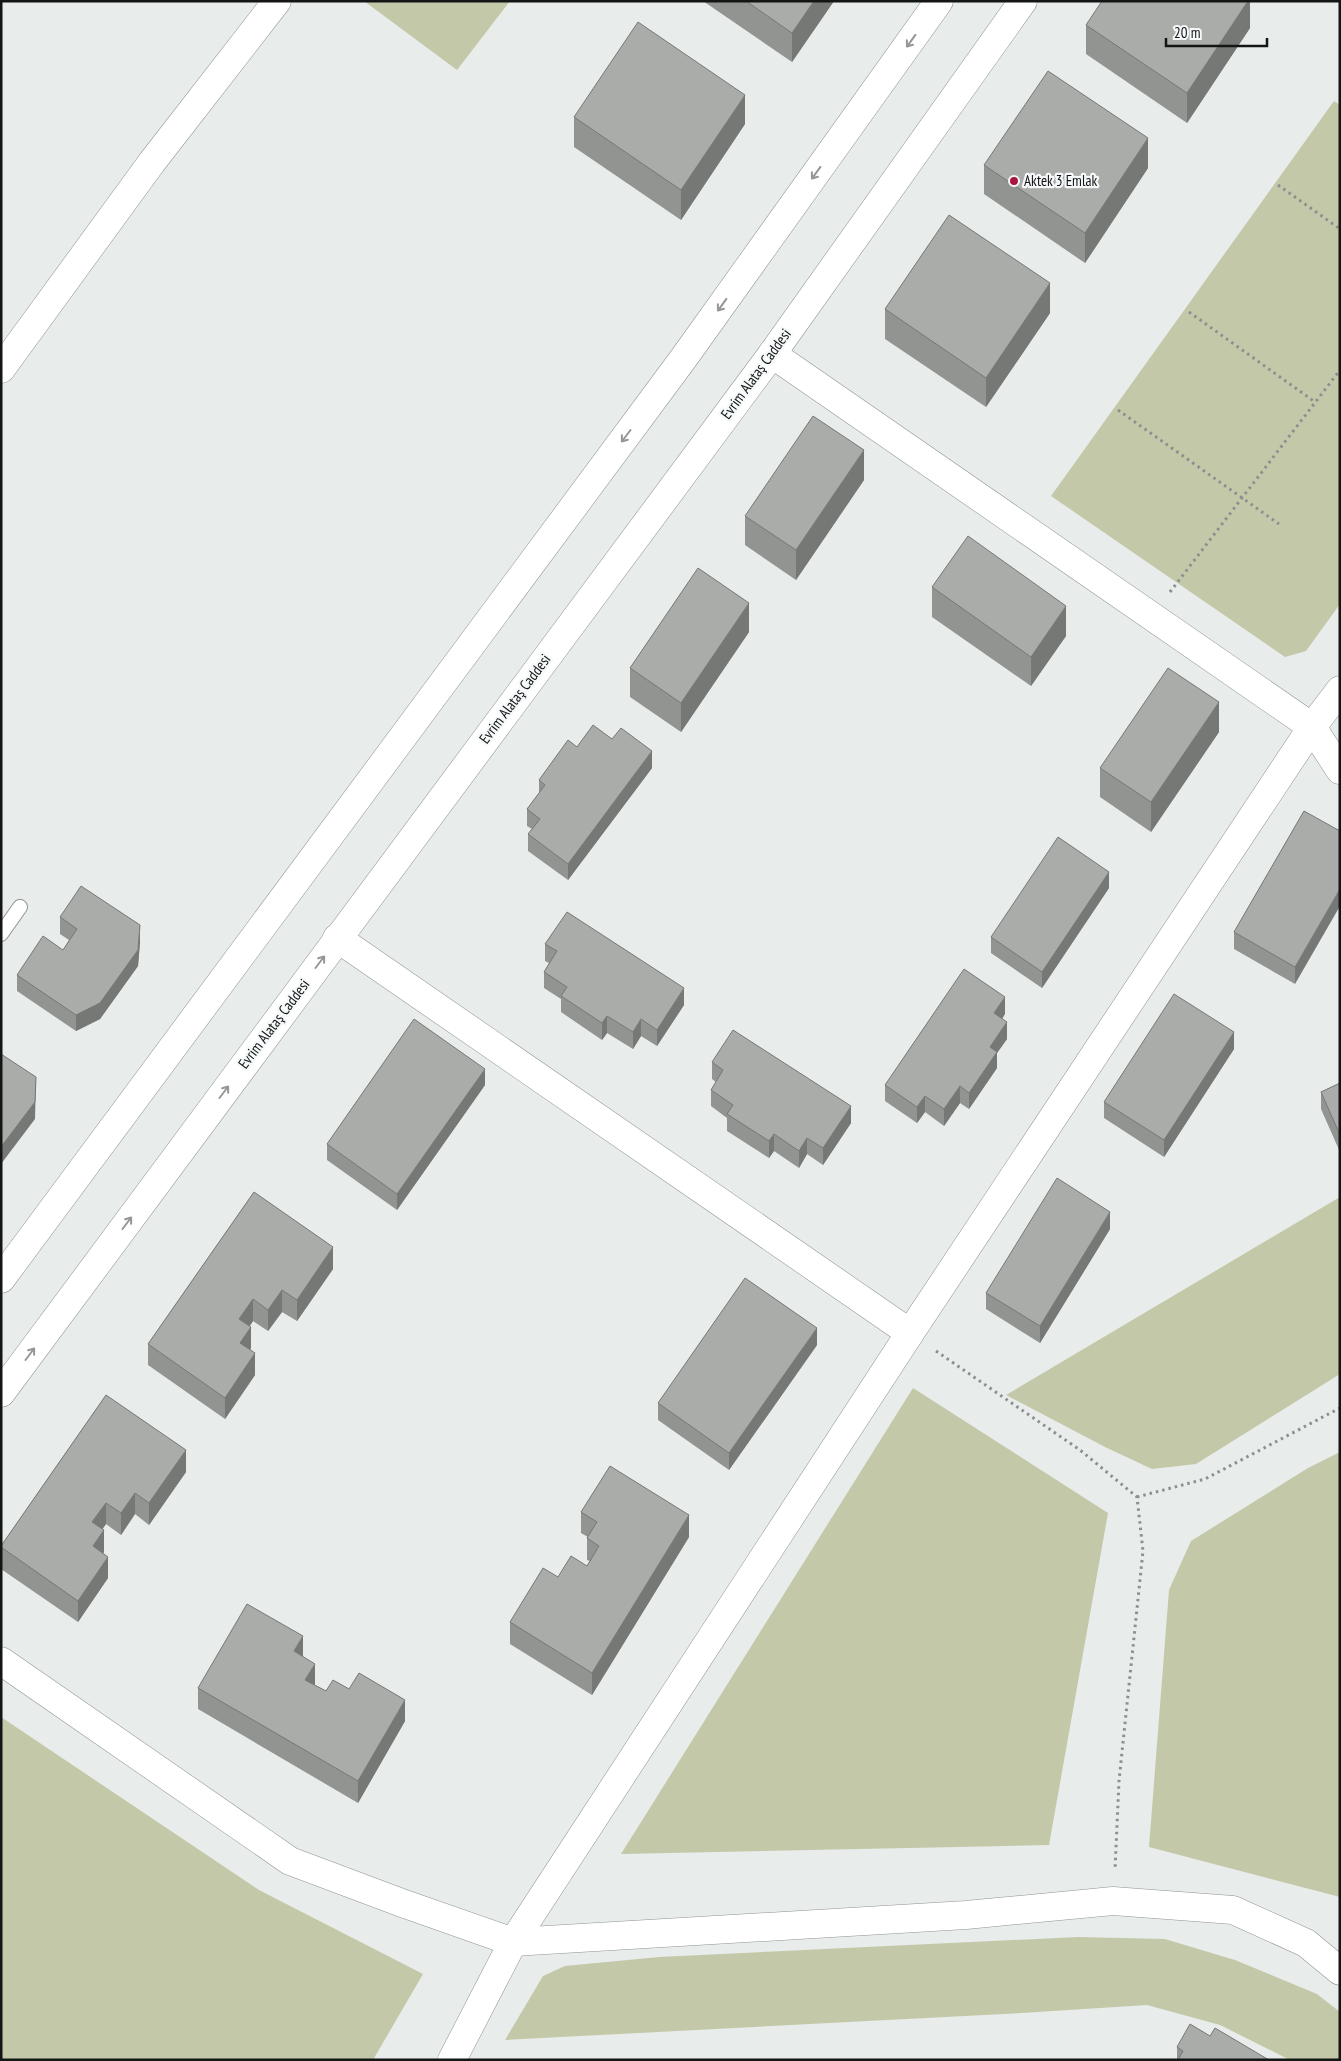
<svg xmlns="http://www.w3.org/2000/svg" width="1341" height="2061" viewBox="0 0 1341 2061" font-family="'PT Sans Narrow',sans-serif">
  <style>
    .green { fill: #c3c9a8 }
    .lines { fill: none; stroke-linecap: round; stroke-linejoin: round }
    .lane-casing { stroke: #909493; stroke-width: 16 }
    .street-casing { stroke: #909493; stroke-width: 29 }
    .secondary-casing { stroke: #909493; stroke-width: 29 }
    .path { stroke: #8c8f8f; stroke-width: 3; stroke-dasharray: 2.5 4; stroke-linecap: butt }
    .lane { stroke: #fff; stroke-width: 14 }
    .street { stroke: #fff; stroke-width: 28 }
    .secondary { stroke: #fff; stroke-width: 28 }
    .wall { fill: #919491 }
    .shaded-wall { fill: #767876 }
    .building { fill: #a9aca9; stroke: #767876 }
    .oneway { stroke: #959696 }
    .poi-dot { fill: #aa143f; stroke: #f5f9f9; stroke-width: 2 }
    .labels { text-anchor: middle; stroke-width: 4.5; stroke-linejoin: round; paint-order: stroke }
    .poi-label { font-size: 15px; fill: #141515; stroke: #f5f9f9; text-anchor: start }
    .street-label { font-size: 15px; fill: #141515; stroke: #f5f9f9 }
  </style>
  <rect width="100%" height="100%" fill="#e8eceb"/>
  <!-- green -->
  <g class="green">
    <polygon points="364,1 510,1 457,70"/>
    <polygon points="1334,101 1340,105 1340,604 1306,651 1285,657 1051,496"/>
    <polygon points="1340,1197 1340,1374 1196,1464 1152,1469 1107,1448 1006,1395"/>
    <polygon points="913,1388 1108,1513 1049,1845 621,1854"/>
    <polygon points="1340,1452 1340,1897 1149,1847 1169,1590 1191,1541 1308,1468"/>
    <polygon points="1,1717 259,1890 423,1974 373,2060 1,2060"/>
    <polygon points="1078,1937 1165,1939 1235,1960 1317,1994 1340,2012 1340,2060 1290,2060 1220,2025 1147,2005 1022,2013 505,2040 543,1976 565,1966 659,1957"/>
  </g>
  <g class="lines">
    <defs>
      <polyline id="lane" points="1,934 20,907"/>
      <g id="street">
        <polyline points="772,354 1312,727 1340,770"/>
        <polyline points="1,369 152,162 277,1"/>
        <polyline points="337,938 910,1333"/>
        <polyline points="1,1661 290,1861 402,1903 513,1942 966,1915 1113,1901 1233,1910 1306,1943 1340,1971"/>
        <polyline points="452,2060 513,1942 910,1333 1312,727 1340,690"/>
      </g>
      <g id="secondary">
        <polyline points="1,1279 683,359 939,1"/>
        <polyline points="1,1393 772,354 1023,1"/>
      </g>
    </defs>
    <!-- lane casing -->
    <use href="#lane" class="lane-casing"/>
    <!-- street casing -->
    <use href="#street" class="street-casing"/>
    <!-- secondary casing -->
    <use href="#secondary" class="secondary-casing"/>
    <!-- path -->
    <g class="path">
      <polyline points="1278,185 1340,229"/>
      <polyline points="1189,312 1315,402"/>
      <polyline points="1118,410 1279,524"/>
      <polyline points="1170,592 1340,370"/>
      <polyline points="936,1351 1080,1450 1137,1497 1143,1551 1119,1781 1115,1870"/>
      <polyline points="1137,1497 1205,1479 1340,1408"/>
    </g>
    <!-- lane -->
    <use href="#lane" class="lane"/>
    <!-- street -->
    <use href="#street" class="street"/>
    <!-- secondary -->
    <use href="#secondary" class="secondary"/>
  </g>
  <!-- wall -->
  <g class="wall">
    <polygon points="703,1 834,1 792,62"/>
    <polygon points="1250,1 1250,28 1187,123 1086,54 1086,25"/>
    <polygon points="574,117 745,124 681,220 574,147"/>
    <polygon points="984,165 1148,168 1085,263 984,194"/>
    <polygon points="885,309 1050,313 986,407 885,339"/>
    <polygon points="864,480 796,580 745,545 745,516"/>
    <polygon points="932,587 1066,636 1031,686 932,617"/>
    <polygon points="749,632 681,732 630,697 630,668"/>
    <polygon points="1219,732 1151,832 1100,797 1100,768"/>
    <polygon points="612,739 652,768 568,880 528,851 528,834 532,829 527,826 527,809 539,794 539,780 577,747"/>
    <polygon points="1304,811 1295,984 1234,949 1234,932"/>
    <polygon points="1109,888 1042,988 991,953 991,937"/>
    <polygon points="60,917 140,942 138,966 100,1019 76,1031 17,991 17,975 63,950 69,940 60,934"/>
    <polygon points="545,944 684,1005 657,1046 641,1036 633,1049 607,1033 602,1040 561,1012 561,999 544,988 544,972 549,963 545,961"/>
    <polygon points="1005,1014 1002,1019 1007,1039 997,1053 997,1068 969,1109 960,1103 944,1126 925,1112 917,1123 885,1101 885,1085"/>
    <polygon points="1234,1049 1164,1157 1104,1118 1104,1102"/>
    <polygon points="712,1062 851,1123 823,1165 807,1154 799,1168 774,1151 769,1158 727,1131 727,1118 711,1106 711,1090 716,1082 712,1079"/>
    <polygon points="1340,1083 1340,1152 1321,1109 1321,1092"/>
    <polygon points="485,1085 397,1210 327,1160 327,1144"/>
    <polygon points="254,1192 333,1269 297,1321 282,1312 268,1331 253,1321 250,1326 251,1348 250,1350 255,1375 225,1419 148,1365 148,1344"/>
    <polygon points="1110,1229 1040,1343 986,1309 986,1293"/>
    <polygon points="817,1345 729,1470 658,1420 658,1403"/>
    <polygon points="106,1395 186,1472 149,1525 135,1514 121,1535 106,1524 102,1529 104,1552 103,1553 108,1578 78,1622 1,1569 1,1546"/>
    <polygon points="581,1512 689,1537 592,1695 510,1644 510,1622 558,1577 587,1566 590,1561 587,1560 587,1538 588,1537 581,1533"/>
    <polygon points="303,1657 315,1685 326,1691 405,1721 358,1803 198,1709 198,1688"/>
    <polygon points="1210,2036 1269,2060 1177,2060 1177,2047"/>
  </g>
  <!-- shaded-wall -->
  <g class="shaded-wall">
    <polygon points="814,1 834,1 792,62 792,33"/>
    <polygon points="1248,1 1250,1 1250,28 1187,123 1187,93"/>
    <polygon points="745,95 745,124 681,220 681,190"/>
    <polygon points="1148,138 1148,168 1085,263 1085,233"/>
    <polygon points="1050,283 1050,313 986,407 986,378"/>
    <polygon points="864,450 864,480 796,580 796,550"/>
    <polygon points="749,603 749,632 681,732 681,703"/>
    <polygon points="1066,606 1066,636 1031,686 1031,657"/>
    <polygon points="1219,702 1219,732 1151,832 1151,802"/>
    <polygon points="652,751 652,768 568,880 568,864"/>
    <polygon points="1109,872 1109,888 1042,988 1042,972"/>
    <polygon points="1340,889 1340,906 1295,984 1295,967"/>
    <polygon points="140,925 140,942 138,966 100,1019 76,1031 76,1015"/>
    <polygon points="684,988 684,1005 657,1046 657,1030"/>
    <polygon points="1005,997 1005,1014 994,1030 994,1013"/>
    <polygon points="607,1016 607,1033 602,1040 602,1023"/>
    <polygon points="641,1019 641,1036 633,1049 633,1032"/>
    <polygon points="1007,1022 1007,1039 997,1053 997,1068 969,1109 969,1093 990,1047"/>
    <polygon points="1234,1032 1234,1049 1164,1157 1164,1140"/>
    <polygon points="485,1069 485,1085 397,1210 397,1194"/>
    <polygon points="36,1077 35,1119 1,1164 1,1147"/>
    <polygon points="960,1086 960,1103 944,1126 944,1109"/>
    <polygon points="925,1096 925,1112 917,1123 917,1107"/>
    <polygon points="851,1106 851,1123 823,1165 823,1148"/>
    <polygon points="774,1134 774,1151 769,1158 769,1141"/>
    <polygon points="807,1138 807,1154 799,1168 799,1151"/>
    <polygon points="1110,1212 1110,1229 1040,1343 1040,1326"/>
    <polygon points="333,1247 333,1269 297,1321 297,1300"/>
    <polygon points="282,1290 282,1312 268,1331 268,1310"/>
    <polygon points="253,1299 253,1321 239,1340 239,1319"/>
    <polygon points="251,1327 251,1348 240,1364 240,1343"/>
    <polygon points="817,1328 817,1345 729,1470 729,1453"/>
    <polygon points="255,1353 255,1375 225,1419 225,1398"/>
    <polygon points="186,1450 186,1472 149,1525 149,1503"/>
    <polygon points="135,1493 135,1514 121,1535 121,1513"/>
    <polygon points="106,1503 106,1524 92,1544 92,1522"/>
    <polygon points="689,1515 689,1537 592,1695 592,1673"/>
    <polygon points="104,1530 104,1552 93,1567 93,1546"/>
    <polygon points="108,1557 108,1578 78,1622 78,1601"/>
    <polygon points="303,1636 303,1658 294,1651"/>
    <polygon points="315,1664 315,1685 305,1680"/>
    <polygon points="405,1700 405,1721 358,1803 358,1781"/>
  </g>
  <!-- building -->
  <g class="building">
    <polygon points="746,1 814,1 792,33"/>
    <polygon points="1102,1 1248,1 1187,93 1086,25"/>
    <polygon points="638,22 745,95 681,190 574,117"/>
    <polygon points="1048,71 1148,138 1085,233 984,165"/>
    <polygon points="949,215 1050,283 986,378 885,309"/>
    <polygon points="813,416 864,450 796,550 745,516"/>
    <polygon points="968,536 1066,606 1031,657 932,587"/>
    <polygon points="698,568 749,603 681,703 630,668"/>
    <polygon points="1168,668 1219,702 1151,802 1100,768"/>
    <polygon points="593,725 612,739 621,728 652,751 568,864 528,834 540,819 527,809 545,785 539,780 568,740 577,747"/>
    <polygon points="1304,811 1340,831 1340,889 1295,967 1234,932"/>
    <polygon points="1058,837 1109,872 1042,972 991,937"/>
    <polygon points="81,886 140,925 138,950 100,1003 76,1015 17,975 43,936 63,950 77,929 60,917"/>
    <polygon points="567,912 684,988 657,1030 641,1019 633,1032 607,1016 602,1023 561,996 567,987 544,972 557,951 545,944"/>
    <polygon points="964,969 1005,997 994,1013 1007,1022 990,1047 997,1052 969,1093 960,1086 944,1109 925,1096 917,1107 885,1085"/>
    <polygon points="1174,994 1234,1032 1164,1140 1104,1102"/>
    <polygon points="414,1019 485,1069 397,1194 327,1144"/>
    <polygon points="733,1030 851,1106 823,1148 807,1138 799,1151 774,1134 769,1141 727,1114 733,1105 711,1090 723,1070 712,1062"/>
    <polygon points="1,1054 36,1077 35,1102 1,1147"/>
    <polygon points="1340,1083 1340,1135 1321,1092"/>
    <polygon points="1057,1178 1110,1212 1040,1326 986,1293"/>
    <polygon points="254,1192 333,1247 297,1300 282,1290 268,1310 253,1299 239,1319 251,1327 240,1343 255,1353 225,1398 148,1344"/>
    <polygon points="745,1278 817,1328 729,1453 658,1403"/>
    <polygon points="106,1395 186,1450 149,1503 135,1493 121,1513 106,1503 92,1522 104,1530 93,1546 108,1557 78,1601 1,1547 1,1546"/>
    <polygon points="610,1466 689,1515 592,1673 510,1622 543,1568 558,1577 571,1556 587,1566 599,1546 587,1538 597,1522 581,1512"/>
    <polygon points="247,1604 303,1636 294,1651 315,1664 305,1680 326,1691 333,1680 349,1689 359,1673 405,1700 358,1781 198,1688"/>
    <polygon points="1190,2024 1210,2036 1215,2028 1269,2060 1178,2060 1183,2051 1177,2047"/>
  </g>
  <!-- one-way arrows -->
  <defs><path id="oneway-shaft" d="M-6 0H5M1.5-3L5.5 0L1.5 3" fill="none" stroke-width="1.6" stroke-linecap="round" stroke-linejoin="round" transform="scale(1.25)"/></defs>
  <g class="oneway">
    <use href="#oneway-shaft" transform="translate(911 41) rotate(126)"/>
    <use href="#oneway-shaft" transform="translate(816 173) rotate(126)"/>
    <use href="#oneway-shaft" transform="translate(722 305) rotate(126)"/>
    <use href="#oneway-shaft" transform="translate(626 436) rotate(127)"/>
    <use href="#oneway-shaft" transform="translate(320 962) rotate(-53)"/>
    <use href="#oneway-shaft" transform="translate(224 1092) rotate(-53)"/>
    <use href="#oneway-shaft" transform="translate(127 1223) rotate(-53)"/>
    <use href="#oneway-shaft" transform="translate(30 1354) rotate(-53)"/>
  </g>
  <!-- markers -->
  <circle class="poi-dot" cx="1014" cy="181" r="5"/>
  <g class="labels">
    <!-- poi labels -->
    <g class="poi-label">
      <text x="1024" y="186">Aktek 3 Emlak</text>
    </g>
    <!-- street labels -->
    <g class="street-label">
      <text transform="translate(756 374) rotate(-54)" y="5">Evrim Alataş Caddesi</text>
      <text transform="translate(515 699) rotate(-53)" y="5">Evrim Alataş Caddesi</text>
      <text transform="translate(274 1024) rotate(-53)" y="5">Evrim Alataş Caddesi</text>
    </g>
  </g>
  <!-- border -->
  <rect width="1341" height="2061" fill="none" stroke="#141515" stroke-width="5"/>
  <!-- scale -->
  <path d="M1166 38v8h101v-8" fill="none" stroke="#141515" stroke-width="2.5"/>
  <text x="1174" y="38" font-size="15" fill="#141515" stroke="#f5f9f9" stroke-width="4" paint-order="stroke">20 m</text>
</svg>
